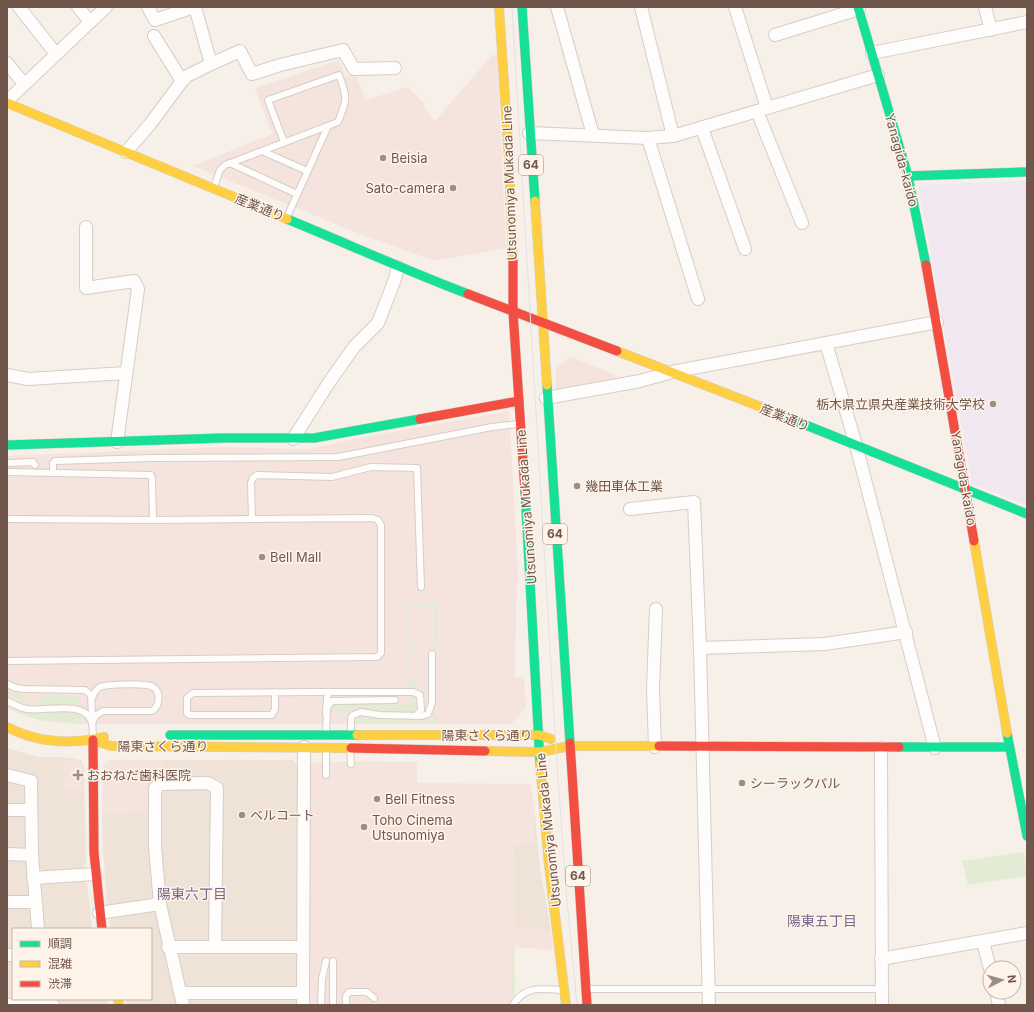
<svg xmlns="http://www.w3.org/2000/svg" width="1034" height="1012" viewBox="0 0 1034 1012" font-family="Inter,'Noto Sans JP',sans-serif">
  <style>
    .residential { fill: #efe2d7 }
    .commercial { fill: #f5e4dd }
    .education { fill: #f1e7f1 }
    .green { fill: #e3ebd4 }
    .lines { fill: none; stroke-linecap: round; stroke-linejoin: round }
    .lane-casing { stroke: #d5cdc7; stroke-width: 8 }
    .street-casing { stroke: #d5cdc7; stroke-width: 14 }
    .fast-casing { stroke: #d4ccc6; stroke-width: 10 }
    .slow-casing { stroke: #d4ccc6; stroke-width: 10 }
    .jam-casing { stroke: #d4ccc6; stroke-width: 10 }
    .lane { stroke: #fefdfc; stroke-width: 6 }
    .street { stroke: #fefdfc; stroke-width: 12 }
    .fast { stroke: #16e098; stroke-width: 9 }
    .slow { stroke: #ffcf43; stroke-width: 9 }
    .jam { stroke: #f24e42; stroke-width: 9 }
    .tram { stroke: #e3e1e4; stroke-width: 1 }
    .poi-dot { fill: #a08c82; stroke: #fef4e9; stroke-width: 1.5 }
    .labels { text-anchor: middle; stroke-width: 3; stroke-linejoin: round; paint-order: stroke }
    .shield { fill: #fef4e9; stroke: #9b857a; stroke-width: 1 }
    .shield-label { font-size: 12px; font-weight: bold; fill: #71564b }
    .poi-label { font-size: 13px; fill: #71564b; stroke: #fef4e9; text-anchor: start }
    .street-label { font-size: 13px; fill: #71564b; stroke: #fef4e9 }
    .neighbourhood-label { font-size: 14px; fill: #7c638d; stroke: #fef4e9 }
  </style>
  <rect width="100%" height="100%" fill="#f6f0e9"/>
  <!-- residential -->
  <g class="residential">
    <polygon points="7,748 38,757 61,757 78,759 84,765 86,864 80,870 44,872 37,867 35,777 7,768"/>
    <polygon points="162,760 293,760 299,767 299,936 294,941 225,942 220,938 220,780 162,779"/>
    <polygon points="7,780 26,787 26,800 21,805 7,805"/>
    <polygon points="166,788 205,788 212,794 210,938 205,942 175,943 170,937 161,867 161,793"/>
    <polygon points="151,812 155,895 151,901 111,906 107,903 103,849 102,813"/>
    <polygon points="7,814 21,814 26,818 27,846 21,850 7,850"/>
    <polygon points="534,816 535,816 540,869 551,930 515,929 514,845 534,845"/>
    <polygon points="7,859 21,859 27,864 30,893 25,898 7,898"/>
    <polygon points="81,879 87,883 92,929 43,929 38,887 44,882"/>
    <polygon points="7,908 26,908 32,912 35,929 13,929 13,949 7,949"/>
    <polygon points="152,911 157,913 164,950 178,1005 127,1005 125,999 151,999 151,929 111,929 109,921 114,916"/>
    <polygon points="179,951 293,951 298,956 298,984 292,988 185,989 174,957"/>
    <rect x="7" y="960" width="6" height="39"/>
    <polygon points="191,998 292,998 298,1002 298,1005 187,1005"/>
    <polygon points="57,999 107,999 108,1005 59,1005"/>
  </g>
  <!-- commercial -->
  <g class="commercial">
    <polygon points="492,55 497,55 506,248 435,261 365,236 193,166 272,134 255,88 339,60 346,77 355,73 366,100 408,87 425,104 424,107 435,121"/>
    <polygon points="571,357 615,375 616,380 556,392 556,368"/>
    <polygon points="509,411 518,570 516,607 515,677 524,677 526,708 511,724 76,724 38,720 16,712 7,707 7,456 222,447 309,449 364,437"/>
    <polygon points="82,760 83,790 63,790 63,761"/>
    <polygon points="109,760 162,760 162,779 151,780 151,812 102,813 103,766"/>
    <polygon points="356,761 417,762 417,783 531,784 535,816 534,817 534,845 514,845 515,929 551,930 553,950 515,947 515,997 510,1005 309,1005 309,763"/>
  </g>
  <!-- education -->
  <polygon class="education" points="1027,181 1027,505 972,483 918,185"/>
  <!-- green -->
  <g class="green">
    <polygon points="407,602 409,602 409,605 429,605 429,602 434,602 437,607 437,646 428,646 428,645 433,644 433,608 409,607 409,644 417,645 416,646 407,646"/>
    <polygon points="407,652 417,652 417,654 409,654 409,680 416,680 416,685 407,687"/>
    <polygon points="7,691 25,695 27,700 24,703 7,694"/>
    <polygon points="41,696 76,696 79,697 79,704 40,705 37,700"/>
    <path d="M409 696 415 697 416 700V711C405 719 379 710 367 708 356 707 339 718 330 710L331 706 334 703 409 705Z"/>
    <path d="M7 705 25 712 77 713 82 716 83 724C56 722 31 721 7 707Z"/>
    <polygon points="436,713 439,724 355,724 357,718 365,716 381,720 427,721 433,720"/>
    <polygon points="1024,852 1027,876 968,885 962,861"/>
    <polygon points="514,949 515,997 511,1003 511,951"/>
  </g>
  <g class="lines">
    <defs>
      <g id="lane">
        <polyline points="262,151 307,171"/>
        <polyline points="230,163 297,194"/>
        <path d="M214 187 220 170 225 165 338 122C347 99 348 99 339 75L268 100 284 142"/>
        <polyline points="287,217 328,126"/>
        <polyline points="7,463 33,462 35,465"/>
        <polyline points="53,468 53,463 55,461 152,458 338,457 492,427 519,424"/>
        <polyline points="7,472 151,475 152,479 153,520"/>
        <polyline points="7,519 153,520 372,518 378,520 381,525 381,653 377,657 7,661"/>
        <polyline points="252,519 251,483 253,478 257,475 332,477 371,467 417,468 421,587"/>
        <polyline points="7,684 16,688 25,689 85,690 91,695 93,739"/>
        <polyline points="275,692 275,709 272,715 189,715 187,713 187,698 193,693 322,692 329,692"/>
        <path d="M92 699C93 694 95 690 100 687 107 684 147 683 153 687 161 692 160 706 152 711H103L95 716 92 723"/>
        <path d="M7 701C13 704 21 708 27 709 45 712 82 700 91 720"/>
        <polyline points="326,713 327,698 329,692 413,692 420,695 421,710 416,716"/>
        <polyline points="326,734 327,707 332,701 395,700"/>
        <polyline points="351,734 351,718 353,715 361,712 380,715 422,716 428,714 432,703 432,654"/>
        <polyline points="326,749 326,775"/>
        <polyline points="350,750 351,764"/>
        <polyline points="589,989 881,989"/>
        <polyline points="321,1005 322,979 326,961"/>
        <polyline points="333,1005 333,961"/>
        <polyline points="346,1005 346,996 349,992 367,992 374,998"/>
        <path d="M513 1005C525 985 541 989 562 990"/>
      </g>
      <g id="street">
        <polyline points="19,7 56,54"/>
        <polyline points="78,7 90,22"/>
        <polyline points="148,7 155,20 194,7"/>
        <polyline points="557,7 593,135"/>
        <polyline points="641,7 673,136"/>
        <polyline points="735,7 767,108"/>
        <polyline points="985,7 991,30"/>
        <polyline points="775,35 859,9"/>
        <polyline points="154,36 182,81"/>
        <polyline points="872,53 1027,22"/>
        <polyline points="7,63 24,84"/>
        <polyline points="211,64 240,51 252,74 280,65 343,50 354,69 395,68"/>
        <polyline points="7,101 106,7"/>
        <polyline points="757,111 802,223"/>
        <polyline points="702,128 745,249"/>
        <polyline points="529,133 648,138 673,136 878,75"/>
        <polyline points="648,138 698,299"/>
        <polyline points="126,152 151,123 182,81 187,76 211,64 195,7"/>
        <polyline points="86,227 86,288 134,281 138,289 117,442"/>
        <polyline points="826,343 856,445 935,748"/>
        <polyline points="7,375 28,379 126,373"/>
        <polyline points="546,398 640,381 672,372 937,322"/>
        <polyline points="293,439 330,381 354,347 378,323 395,279 398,267"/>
        <polyline points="630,509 694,502 700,648 709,1005"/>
        <polyline points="700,648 825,644 906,632"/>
        <polyline points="655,747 653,688 656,609"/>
        <polyline points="881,748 882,1005"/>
        <polyline points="7,775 31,781 32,855 38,929"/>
        <polyline points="7,810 31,810"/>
        <polyline points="7,854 32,855"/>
        <polyline points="33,878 95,874"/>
        <polyline points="7,902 35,902"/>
        <polyline points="160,904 155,847 155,788 161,784 208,783 217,788 215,947"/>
        <polyline points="99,913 160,904 183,1005"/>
        <polyline points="983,942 990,969"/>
        <polyline points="168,947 303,947"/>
        <polyline points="7,955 13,955"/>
        <polyline points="881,959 1027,933"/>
        <polyline points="996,992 999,1005"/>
        <polyline points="180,993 303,993"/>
        <polyline points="7,1005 53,1005"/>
        <polyline points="303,1005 304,747"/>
      </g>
      <g id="fast">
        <polyline points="522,7 535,201"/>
        <polyline points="858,7 908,176 926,265"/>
        <polyline points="908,176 1027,172"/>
        <path d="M287 219C348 244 407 271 468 294"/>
        <polyline points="547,385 570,743"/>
        <polyline points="766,409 1027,514"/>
        <polyline points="7,445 223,438 314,438 420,419"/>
        <polyline points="525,491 540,763"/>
        <polyline points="1007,733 1027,836"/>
        <polyline points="170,735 357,735"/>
        <polyline points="899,747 1009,747"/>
      </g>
      <g id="slow">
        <polyline points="499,7 509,159 513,261"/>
        <polyline points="7,103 287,219"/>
        <polyline points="535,201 547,385"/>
        <polyline points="617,351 766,409"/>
        <polyline points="974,541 1007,733"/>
        <path d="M7 727C38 743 70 745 104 737"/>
        <polyline points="357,735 539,735 551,739"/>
        <polyline points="93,740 111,746 351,748"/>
        <polyline points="485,751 540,752 570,746 659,746"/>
        <polyline points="540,763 549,865 566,1005"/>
        <polyline points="118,999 119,1005"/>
      </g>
      <g id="jam">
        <polyline points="513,261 513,312 525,491"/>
        <polyline points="926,265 974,541"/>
        <polyline points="468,294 617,351"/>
        <polyline points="420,419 519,401"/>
        <polyline points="93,740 94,853 102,929"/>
        <polyline points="570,743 587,1005"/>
        <polyline points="659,746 899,747"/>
        <polyline points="351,748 485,751"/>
      </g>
    </defs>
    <!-- lane casing -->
    <use href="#lane" class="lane-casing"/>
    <!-- street casing -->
    <use href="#street" class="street-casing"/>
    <!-- fast casing -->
    <use href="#fast" class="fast-casing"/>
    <!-- slow casing -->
    <use href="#slow" class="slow-casing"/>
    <!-- jam casing -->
    <use href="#jam" class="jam-casing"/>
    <!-- lane -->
    <use href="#lane" class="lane"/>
    <!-- street -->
    <use href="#street" class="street"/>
    <!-- fast -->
    <use href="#fast" class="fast"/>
    <!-- slow -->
    <use href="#slow" class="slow"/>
    <!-- jam -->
    <use href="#jam" class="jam"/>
    <!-- tram -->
    <polyline class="tram" points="512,7 556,749 566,890 577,1005"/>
  </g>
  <!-- markers -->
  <g class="poi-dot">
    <circle cx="383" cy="158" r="4"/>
    <circle cx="453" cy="188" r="4"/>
    <circle cx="993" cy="404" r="4"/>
    <circle cx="577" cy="486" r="4"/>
    <circle cx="262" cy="557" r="4"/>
    <path d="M76 769h4v4h4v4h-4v4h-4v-4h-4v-4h4z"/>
    <circle cx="742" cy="783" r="4"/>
    <circle cx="377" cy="799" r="4"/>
    <circle cx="242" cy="815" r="4"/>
    <circle cx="364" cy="827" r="4"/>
  </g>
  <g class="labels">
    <!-- shield labels -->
    <g class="shield">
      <rect x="519" y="155" width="24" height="20" rx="3"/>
      <rect x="543" y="524" width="24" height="20" rx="3"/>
      <rect x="566" y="866" width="24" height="20" rx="3"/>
    </g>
    <g class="shield-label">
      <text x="531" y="169">64</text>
      <text x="555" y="538">64</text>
      <text x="578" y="880">64</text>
    </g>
    <!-- poi labels -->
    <g class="poi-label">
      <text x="391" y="163">Beisia</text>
      <text x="445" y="193" text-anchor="end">Sato-camera</text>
      <text x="985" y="409" text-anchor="end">栃木県立県央産業技術大学校</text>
      <text x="585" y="491">幾田車体工業</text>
      <text x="270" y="562">Bell Mall</text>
      <text x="87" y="780">おおねだ歯科医院</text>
      <text x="750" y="788">シーラックパル</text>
      <text x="385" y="804">Bell Fitness</text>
      <text x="250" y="820">ベルコート</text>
      <text x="372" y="825">Toho Cinema<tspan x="372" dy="15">Utsunomiya</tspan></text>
    </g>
    <!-- street labels -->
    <g class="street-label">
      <text transform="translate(902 160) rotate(75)" y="5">Yanagida-kaido</text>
      <text transform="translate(509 183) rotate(-92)" y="5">Utsunomiya Mukada Line</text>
      <text transform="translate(260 207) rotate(22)" y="5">産業通り</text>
      <text transform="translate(785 417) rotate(22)" y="5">産業通り</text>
      <text transform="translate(964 478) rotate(80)" y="5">Yanagida-kaido</text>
      <text transform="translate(526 507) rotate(-94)" y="5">Utsunomiya Mukada Line</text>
      <text x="487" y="740">陽東さくら通り</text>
      <text x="163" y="751">陽東さくら通り</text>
      <text transform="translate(548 830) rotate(-96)" y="5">Utsunomiya Mukada Line</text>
    </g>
    <!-- neighbourhood labels -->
    <g class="neighbourhood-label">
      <text x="192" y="899">陽東六丁目</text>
      <text x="822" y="926">陽東五丁目</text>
    </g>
  </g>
  <!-- border -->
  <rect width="1034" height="1012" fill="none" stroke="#71564b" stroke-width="16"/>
  <!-- legend -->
  <rect x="12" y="928" width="140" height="72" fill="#fef4e9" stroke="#c6b5aa"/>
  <rect x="20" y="941" width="20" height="6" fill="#16e098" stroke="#c6b5aa"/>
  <text x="48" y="948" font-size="12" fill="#71564b">順調</text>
  <rect x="20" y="961" width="20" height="6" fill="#ffcf43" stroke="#c6b5aa"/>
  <text x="48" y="968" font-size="12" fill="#71564b">混雑</text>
  <rect x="20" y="981" width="20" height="6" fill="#f24e42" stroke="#c6b5aa"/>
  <text x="48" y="988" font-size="12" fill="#71564b">渋滞</text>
  <!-- north arrow -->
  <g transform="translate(1002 980) rotate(84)"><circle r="19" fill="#fef4e9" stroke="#c6b5aa"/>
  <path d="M0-3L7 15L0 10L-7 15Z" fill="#a08c82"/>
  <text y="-6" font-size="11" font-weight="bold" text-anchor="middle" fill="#71564b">N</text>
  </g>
</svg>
